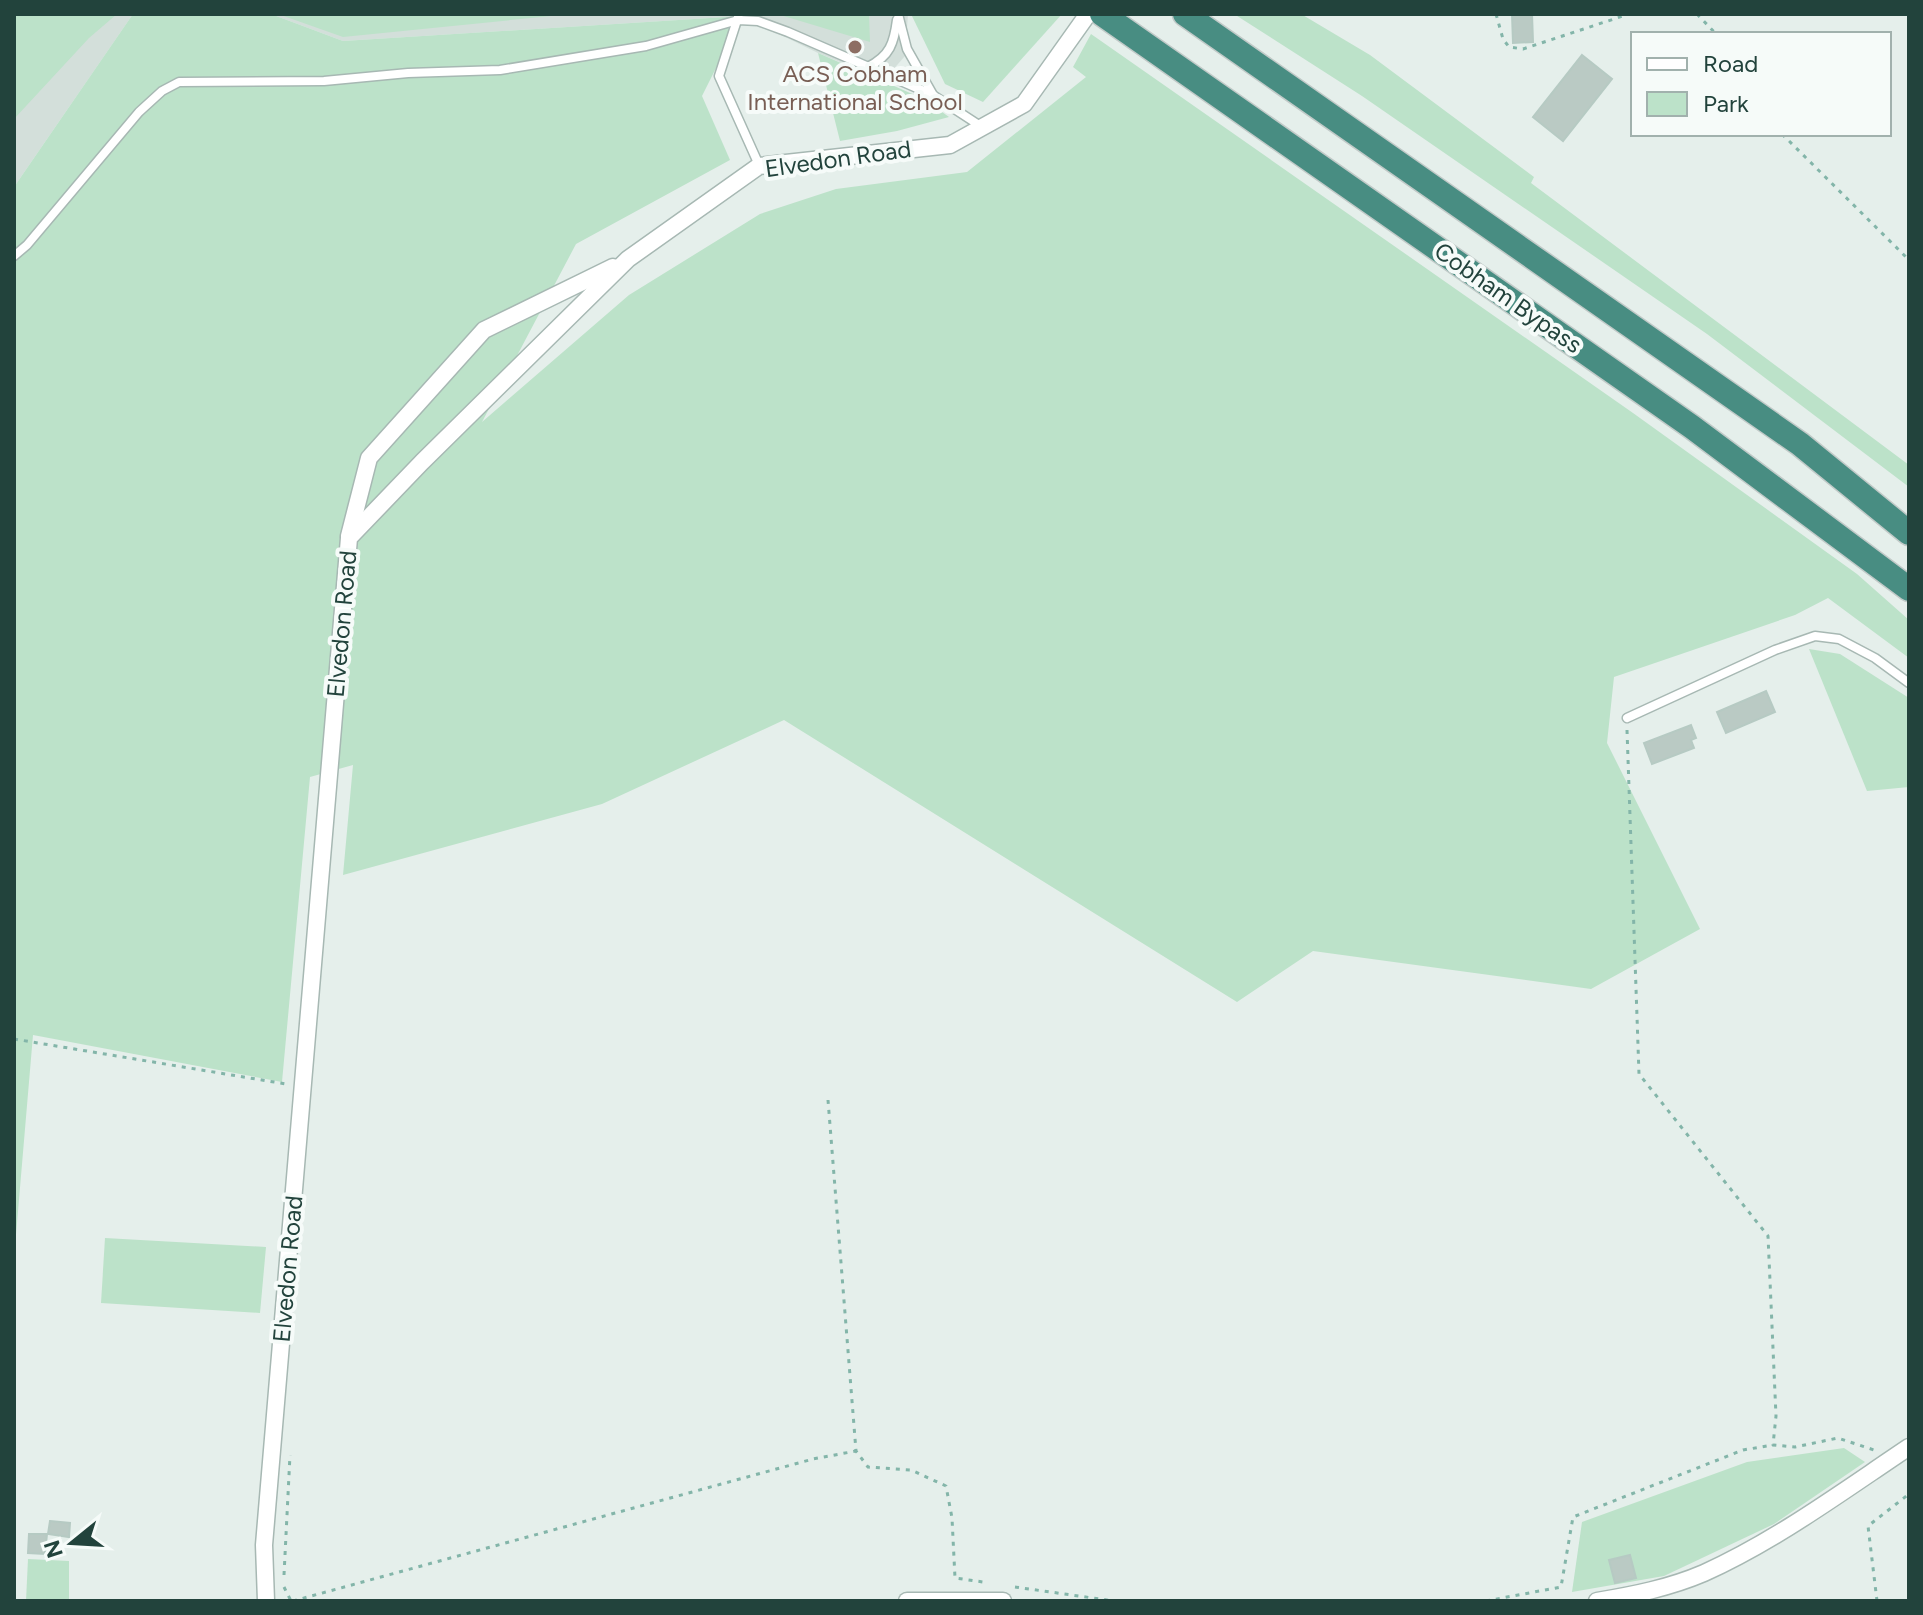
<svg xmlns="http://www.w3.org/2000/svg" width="1923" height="1615" viewBox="0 0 1923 1615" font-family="Figtree,sans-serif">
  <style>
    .built { fill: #d3dfda }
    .green { fill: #bce2c9 }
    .building { fill: #bacac4; stroke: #b6cac3; stroke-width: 2 }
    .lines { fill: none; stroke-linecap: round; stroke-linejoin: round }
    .service-casing { stroke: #a7b8b3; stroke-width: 11 }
    .minor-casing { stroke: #a7b8b3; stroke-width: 19 }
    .trunk-casing { stroke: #c1cac8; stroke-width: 27 }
    .path { stroke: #83b5a9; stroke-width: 3; stroke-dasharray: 4 6; stroke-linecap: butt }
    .service { stroke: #fff; stroke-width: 8 }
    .minor { stroke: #fff; stroke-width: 16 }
    .trunk { stroke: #488d82; stroke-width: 24 }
    .education-dot { fill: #8d6e63; stroke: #f6fbf9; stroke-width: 3 }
    .labels { text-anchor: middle; stroke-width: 8; stroke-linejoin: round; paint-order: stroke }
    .education-label { font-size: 24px; fill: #785e54; stroke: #f6fbf9 }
    .street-label { font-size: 24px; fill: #22433c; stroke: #f6fbf9 }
  </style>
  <rect width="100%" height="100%" fill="#e5efeb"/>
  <!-- built -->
  <g class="built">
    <polygon points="14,14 133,14 14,187"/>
    <polygon points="271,14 908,14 905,56 884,80 818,53 742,16 343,41"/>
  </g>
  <!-- green -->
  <g class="green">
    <polygon points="14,14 117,14 89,38 14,119"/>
    <polygon points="133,14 271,14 343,41 742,16 702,96 730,160 576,244 482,422 629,295 760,214 836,189 967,172 1086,77 1073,67 1091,34 1633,413 1857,574 1909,620 1909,658 1828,598 1795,615 1614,677 1607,743 1700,929 1591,989 1313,951 1237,1002 784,720 602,804 343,875 353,765 310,777 282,1082 33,1035 14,1258 14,187"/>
    <polygon points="278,14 571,14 343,37"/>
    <polygon points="777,14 869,14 870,42"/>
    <polygon points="911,14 1062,14 983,102 945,84"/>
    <polygon points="1234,14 1301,14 1370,55 1534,177 1531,183 1909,465 1909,487 1707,334 1362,96"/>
    <polygon points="818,53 924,99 949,117 897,131 840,141"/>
    <polygon points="1809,649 1840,654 1909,698 1909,787 1867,791"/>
    <polygon points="105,1238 266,1247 260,1313 101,1303"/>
    <polygon points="1844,1448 1865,1462 1774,1524 1664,1576 1572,1592 1582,1522 1747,1462"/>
    <polygon points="28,1559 69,1561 69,1601 26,1601"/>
  </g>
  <!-- building -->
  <g class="building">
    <polygon points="1512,14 1532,14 1533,42 1513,43"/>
    <polygon points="1582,55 1612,79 1563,141 1533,117"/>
    <polygon points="1766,691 1775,712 1726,733 1717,712"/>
    <polygon points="1691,725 1696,738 1691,740 1694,748 1652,764 1644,743"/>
    <polygon points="50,1521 70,1523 69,1537 48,1534"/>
    <polygon points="29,1534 47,1534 45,1554 28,1553"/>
    <polygon points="1630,1555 1636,1578 1615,1583 1609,1560"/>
  </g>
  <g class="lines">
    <defs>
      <g id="service">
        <polyline points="739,14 719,76 759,165"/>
        <polyline points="898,14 907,49 933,95 982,127"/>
        <path d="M868 67C890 56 894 43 897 20"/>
        <polyline points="14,256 27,245 139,112 162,91 179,82 324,81 408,73 500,70 646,46 738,20 758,21 788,32 933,95"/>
        <polyline points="1627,718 1775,650 1815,636 1839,639 1875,658 1909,683"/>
      </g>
      <g id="minor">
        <polyline points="349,536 369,458 484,330 613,267"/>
        <polyline points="266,1601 264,1545 349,538 422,462 628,259 759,166 950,145 1024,104 1088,14"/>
        <polyline points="907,1601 1003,1601"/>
        <path d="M1597 1601C1633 1595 1669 1588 1704 1573 1777 1540 1843 1491 1909 1447"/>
      </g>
      <g id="trunk">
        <polyline points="1102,14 1692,427 1909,589"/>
        <polyline points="1185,14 1800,444 1909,533"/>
      </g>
    </defs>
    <!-- service casing -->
    <use href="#service" class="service-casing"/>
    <!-- minor casing -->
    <use href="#minor" class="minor-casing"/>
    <!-- trunk casing -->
    <use href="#trunk" class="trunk-casing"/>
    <!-- path -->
    <g class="path">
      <polyline points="1496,14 1503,39 1509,47 1523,49 1629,14"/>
      <polyline points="1697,14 1716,34"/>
      <polyline points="1782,134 1909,260"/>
      <polyline points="1627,730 1639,1074 1768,1236 1776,1416 1773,1445 1795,1447 1838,1438 1874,1450"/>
      <polyline points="14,1039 286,1084"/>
      <polyline points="828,1100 856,1451 868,1467 911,1470 946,1486 952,1518 955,1578 983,1582"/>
      <polyline points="284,1575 290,1455"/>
      <polyline points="284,1587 291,1601"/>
      <polyline points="1015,1587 1114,1601"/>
      <polyline points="293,1601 813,1459 856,1451"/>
      <polyline points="1486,1601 1561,1587 1573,1517 1743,1450 1773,1445"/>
      <polyline points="1877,1601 1868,1526 1909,1494"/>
    </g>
    <!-- service -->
    <use href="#service" class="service"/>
    <!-- minor -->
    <use href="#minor" class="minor"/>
    <!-- trunk -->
    <use href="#trunk" class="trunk"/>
  </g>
  <!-- markers -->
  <circle class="education-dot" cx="855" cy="47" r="8"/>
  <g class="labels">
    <!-- education labels -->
    <g class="education-label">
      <text x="855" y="82">ACS Cobham<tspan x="855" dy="28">International School</tspan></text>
    </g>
    <!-- street labels -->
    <g class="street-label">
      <text transform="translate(838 159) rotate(-8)" y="8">Elvedon Road</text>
      <text transform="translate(1508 298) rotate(35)" y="8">Cobham Bypass</text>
      <text transform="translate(342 624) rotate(-85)" y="8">Elvedon Road</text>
      <text transform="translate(288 1269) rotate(-85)" y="8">Elvedon Road</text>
    </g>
  </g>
  <!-- border -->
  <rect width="1923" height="1615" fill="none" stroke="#22433c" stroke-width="32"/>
  <!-- legend -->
  <rect x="1631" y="32" width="260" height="104" fill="#f6fbf9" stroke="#a1b1ad" stroke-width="2"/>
  <rect x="1647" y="58" width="40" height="12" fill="#ffffff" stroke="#a1b1ad" stroke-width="2"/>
  <text x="1703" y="72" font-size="24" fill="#22433c">Road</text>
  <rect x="1647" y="92" width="40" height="24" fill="#bce2c9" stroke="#a1b1ad" stroke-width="2"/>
  <text x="1703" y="112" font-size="24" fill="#22433c">Park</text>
  <!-- north arrow -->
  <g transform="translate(72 1543) rotate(252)" stroke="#f6fbf9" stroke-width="6" paint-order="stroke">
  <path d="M0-6L14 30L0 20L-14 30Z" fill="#22433c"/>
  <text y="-12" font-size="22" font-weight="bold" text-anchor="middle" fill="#22433c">N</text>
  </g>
</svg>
